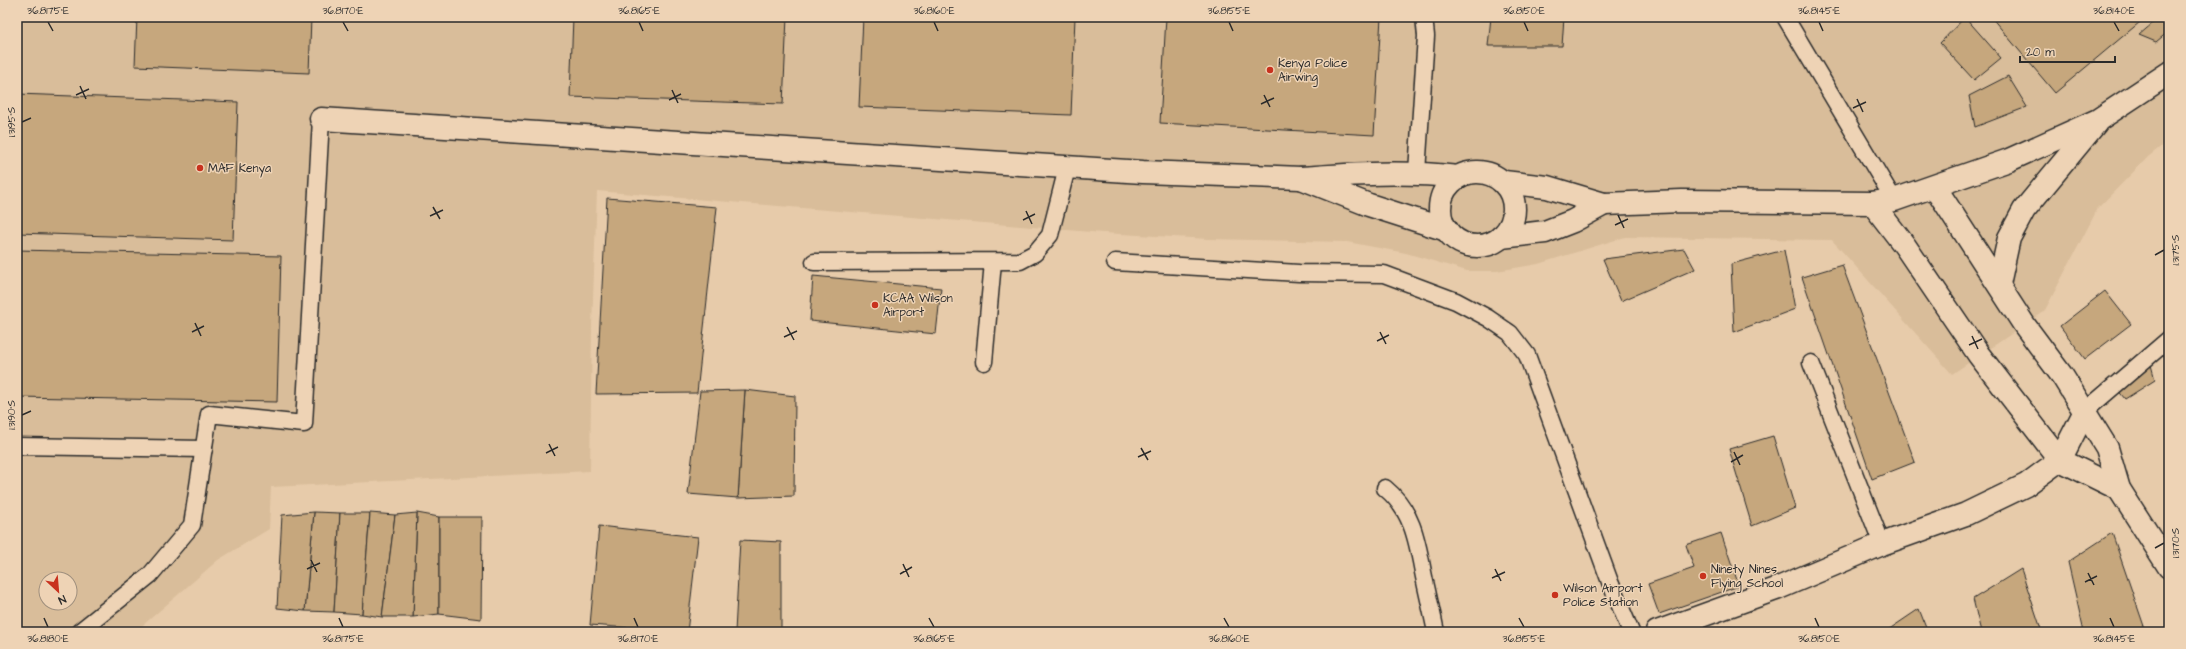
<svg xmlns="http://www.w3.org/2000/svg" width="2186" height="649" viewBox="0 0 2186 649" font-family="'Architects Daughter',sans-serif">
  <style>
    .built { fill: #d9bd9a; fill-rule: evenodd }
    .building { fill: #c6a77d; stroke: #2b2b2b }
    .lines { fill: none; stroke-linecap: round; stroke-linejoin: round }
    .lane-casing { stroke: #2b2b2b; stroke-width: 19 }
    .street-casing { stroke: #2b2b2b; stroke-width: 25 }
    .lane { stroke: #eed3b5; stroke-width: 16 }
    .street { stroke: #eed3b5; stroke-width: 22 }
    .ticks { fill: none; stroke: #2b2b2b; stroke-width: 1.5 }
    .poi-dot { fill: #c8321e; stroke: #eed3b5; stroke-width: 1.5 }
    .labels { text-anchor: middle; stroke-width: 3; stroke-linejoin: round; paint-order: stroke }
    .poi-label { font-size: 12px; fill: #2b2b2b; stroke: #eed3b5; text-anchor: start }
    .neatline { fill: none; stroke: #2b2b2b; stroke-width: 1.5 }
    .ticks-label { font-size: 10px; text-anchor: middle; fill: #2b2b2b }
  </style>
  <rect width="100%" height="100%" fill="#e7cbaa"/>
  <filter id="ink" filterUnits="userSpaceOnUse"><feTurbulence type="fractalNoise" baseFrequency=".025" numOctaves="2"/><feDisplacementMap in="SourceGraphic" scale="8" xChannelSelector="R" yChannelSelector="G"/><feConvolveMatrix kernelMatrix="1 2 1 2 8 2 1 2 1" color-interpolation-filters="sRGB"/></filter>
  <g filter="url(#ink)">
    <!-- built -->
    <path class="built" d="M17 17H2169V140L2148 157 2098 208 2044 312 1952 374 1832 240 1625 237 1538 264 1497 271H1467L1406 253 1347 242 1209 239 1103 233 597 191 592 326 590 471 271 487 269 529 218 560 135 632H17ZM46 579H70V603H46Z"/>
    <!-- building -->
    <g class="building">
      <polygon points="137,17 311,17 309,73 135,66"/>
      <polygon points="573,17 787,17 783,104 570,97"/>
      <polygon points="863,17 1075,17 1071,115 859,107"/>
      <polygon points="1166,17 1381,17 1374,135 1160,123"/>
      <polygon points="1491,17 1564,17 1562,46 1488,46"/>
      <polygon points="1965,17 2001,58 1974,80 1940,43"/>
      <polygon points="1991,17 2146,17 2055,93"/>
      <polygon points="2160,17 2169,17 2169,31 2156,42 2139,35"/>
      <polygon points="2008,76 2027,107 1975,127 1969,96"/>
      <polygon points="17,94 238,102 233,240 17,233"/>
      <polygon points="607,198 717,207 697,393 596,394"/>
      <polygon points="1684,249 1695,269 1621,301 1603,259"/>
      <polygon points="17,250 281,256 277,402 17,397"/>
      <polygon points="1784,250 1795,309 1734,332 1731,264"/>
      <polygon points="1842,265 1915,462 1872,479 1802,277"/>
      <polygon points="813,276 941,288 936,334 810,321"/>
      <polygon points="2105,291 2131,324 2085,359 2060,326"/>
      <polygon points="2150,361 2155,380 2125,399 2117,389"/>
      <polygon points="745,390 795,396 794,496 738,498"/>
      <polygon points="745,390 738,498 688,494 700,391"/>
      <polygon points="1773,436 1795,508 1752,526 1729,449"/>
      <polygon points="314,512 340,513 334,612 305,611"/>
      <polygon points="314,512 305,611 277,608 282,515"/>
      <polygon points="340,513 370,513 362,614 334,612"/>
      <polygon points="370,513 395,515 382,617 362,614"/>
      <polygon points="417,513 439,517 439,614 413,617"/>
      <polygon points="417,513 413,617 382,617 395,515"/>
      <polygon points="439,517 482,517 481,619 439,614"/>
      <polygon points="599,526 698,537 687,632 590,625"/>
      <polygon points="1721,533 1739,586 1659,614 1648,584 1694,568 1686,545"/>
      <polygon points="2112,533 2146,632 2084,632 2068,562"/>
      <polygon points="740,540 781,542 781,632 735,632"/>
      <polygon points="2021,569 2042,632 1981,632 1973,599"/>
      <polygon points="1919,609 1928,632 1885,632"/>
    </g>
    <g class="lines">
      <defs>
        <g id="lane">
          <polyline points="1785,17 1894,200"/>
          <polyline points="1417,172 1426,36 1424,17"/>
          <polyline points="814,262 1020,261 1035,253 1050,235 1067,168"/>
          <polyline points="1115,262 1299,273 1384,274 1456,301 1488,318 1510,333 1527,355 1610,582 1631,632"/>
          <polyline points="984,362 993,262"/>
          <polyline points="1811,363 1882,544"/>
          <polyline points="2085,411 2169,339"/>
          <polyline points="17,446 204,449"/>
          <path d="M1385 488C1412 510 1417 540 1423 572 1427 592 1432 612 1436 632"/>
          <polyline points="79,632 150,575 192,525 209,414 304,424 321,119"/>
        </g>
        <g id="street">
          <polyline points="321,119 1143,172 1301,178"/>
          <circle cx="1477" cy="209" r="37"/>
          <polyline points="1935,187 2025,326 2063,377 2107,448 2119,489 2169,567"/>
          <polyline points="1872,203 1905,246 1979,355 2060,460 2119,489"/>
          <polyline points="1604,204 1682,201 1872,203 1894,200 2009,160 2098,120 2169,73"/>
          <path d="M1447 230 1369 205 1301 178C1354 174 1405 171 1458 177"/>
          <polyline points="1501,237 1545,232 1573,221 1604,204 1547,187 1504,182"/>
          <polyline points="1999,284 2009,238 2024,210 2096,123"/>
          <polyline points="1657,632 1776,589 1882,544 1966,514 2026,485 2060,460 2085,411"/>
        </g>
      </defs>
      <!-- lane casing -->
      <use href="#lane" class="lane-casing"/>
      <!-- street casing -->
      <use href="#street" class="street-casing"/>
      <!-- lane -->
      <use href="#lane" class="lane"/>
      <!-- street -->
      <use href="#street" class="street"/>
    </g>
  </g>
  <!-- ticks -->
  <path class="ticks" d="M48 22 53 31M343 22 348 31M639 22 643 31M934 22 938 31M1229 22 1233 31M1524 22 1528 31M1819 22 1823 31M2114 22 2119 31M80 86 86 99M672 90 678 103M76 95 89 89M1264 95 1270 107M1857 99 1863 112M669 100 681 94M1261 104 1274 98M1853 108 1866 102M22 122 31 118M433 207 440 219M1026 211 1032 224M1618 215 1624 228M430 216 443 210M1023 220 1035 214M1615 225 1628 219M2155 255 2164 250M195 323 201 336M787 327 794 340M192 332 204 326M1380 332 1386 344M1972 336 1978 349M784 337 797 331M1377 341 1389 335M1969 345 1982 339M22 415 31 411M549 444 555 456M1141 448 1148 460M1734 452 1740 465M546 453 558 447M1138 457 1151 451M1731 462 1743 455M2155 548 2164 543M311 560 317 572M903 564 909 577M307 569 320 563M1495 569 1501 581M2088 573 2094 585M900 574 912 567M1492 578 1505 572M2085 582 2097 576M44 618 48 627M339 618 343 627M634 618 638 627M929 618 934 627M1224 618 1229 627M1519 618 1524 627M1815 618 1819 627M2110 618 2114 627"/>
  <!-- markers -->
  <g class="poi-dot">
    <circle cx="1270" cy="70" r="4"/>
    <circle cx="200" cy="168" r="4"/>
    <circle cx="875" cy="305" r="4"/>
    <circle cx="1703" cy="576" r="4"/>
    <circle cx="1555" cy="595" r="4"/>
  </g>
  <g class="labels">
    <!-- poi labels -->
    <g class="poi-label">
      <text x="1278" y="67">Kenya Police<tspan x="1278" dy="14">Airwing</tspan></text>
      <text x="208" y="172">MAF Kenya</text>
      <text x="883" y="302">KCAA Wilson<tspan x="883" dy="14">Airport</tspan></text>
      <text x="1711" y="573">Ninety Nines<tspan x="1711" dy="14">Flying School</tspan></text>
      <text x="1563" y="592">Wilson Airport<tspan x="1563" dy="14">Police Station</tspan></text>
    </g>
  </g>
  <!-- margin -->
  <rect width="2186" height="649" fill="none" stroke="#eed3b5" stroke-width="44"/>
  <!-- north arrow -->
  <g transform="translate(58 591) rotate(154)"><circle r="19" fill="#eed3b5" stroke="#a0907e"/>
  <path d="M0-3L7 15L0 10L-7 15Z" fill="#c8321e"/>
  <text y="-6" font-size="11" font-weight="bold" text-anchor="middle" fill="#2b2b2b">N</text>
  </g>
  <!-- scale -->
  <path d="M2020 56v6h95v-6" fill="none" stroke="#2b2b2b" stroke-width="2"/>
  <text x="2026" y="56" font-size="12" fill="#2b2b2b" stroke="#eed3b5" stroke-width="3" paint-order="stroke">20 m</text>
  <rect x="22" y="22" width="2142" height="605" class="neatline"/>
  <g class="ticks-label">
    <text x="48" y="14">36.8175°E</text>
    <text x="343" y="14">36.8170°E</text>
    <text x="639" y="14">36.8165°E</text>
    <text x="934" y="14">36.8160°E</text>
    <text x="1229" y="14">36.8155°E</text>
    <text x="1524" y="14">36.8150°E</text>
    <text x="1819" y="14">36.8145°E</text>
    <text x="2114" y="14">36.8140°E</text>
    <text transform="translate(11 122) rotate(-90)" y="4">1.3195°S</text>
    <text transform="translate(2175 250) rotate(-90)" y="4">1.3175°S</text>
    <text transform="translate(11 415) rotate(-90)" y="4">1.3190°S</text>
    <text transform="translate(2175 543) rotate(-90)" y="4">1.3170°S</text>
    <text x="48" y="642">36.8180°E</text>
    <text x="343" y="642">36.8175°E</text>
    <text x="638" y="642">36.8170°E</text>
    <text x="934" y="642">36.8165°E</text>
    <text x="1229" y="642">36.8160°E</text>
    <text x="1524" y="642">36.8155°E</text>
    <text x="1819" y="642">36.8150°E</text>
    <text x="2114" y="642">36.8145°E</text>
  </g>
</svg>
